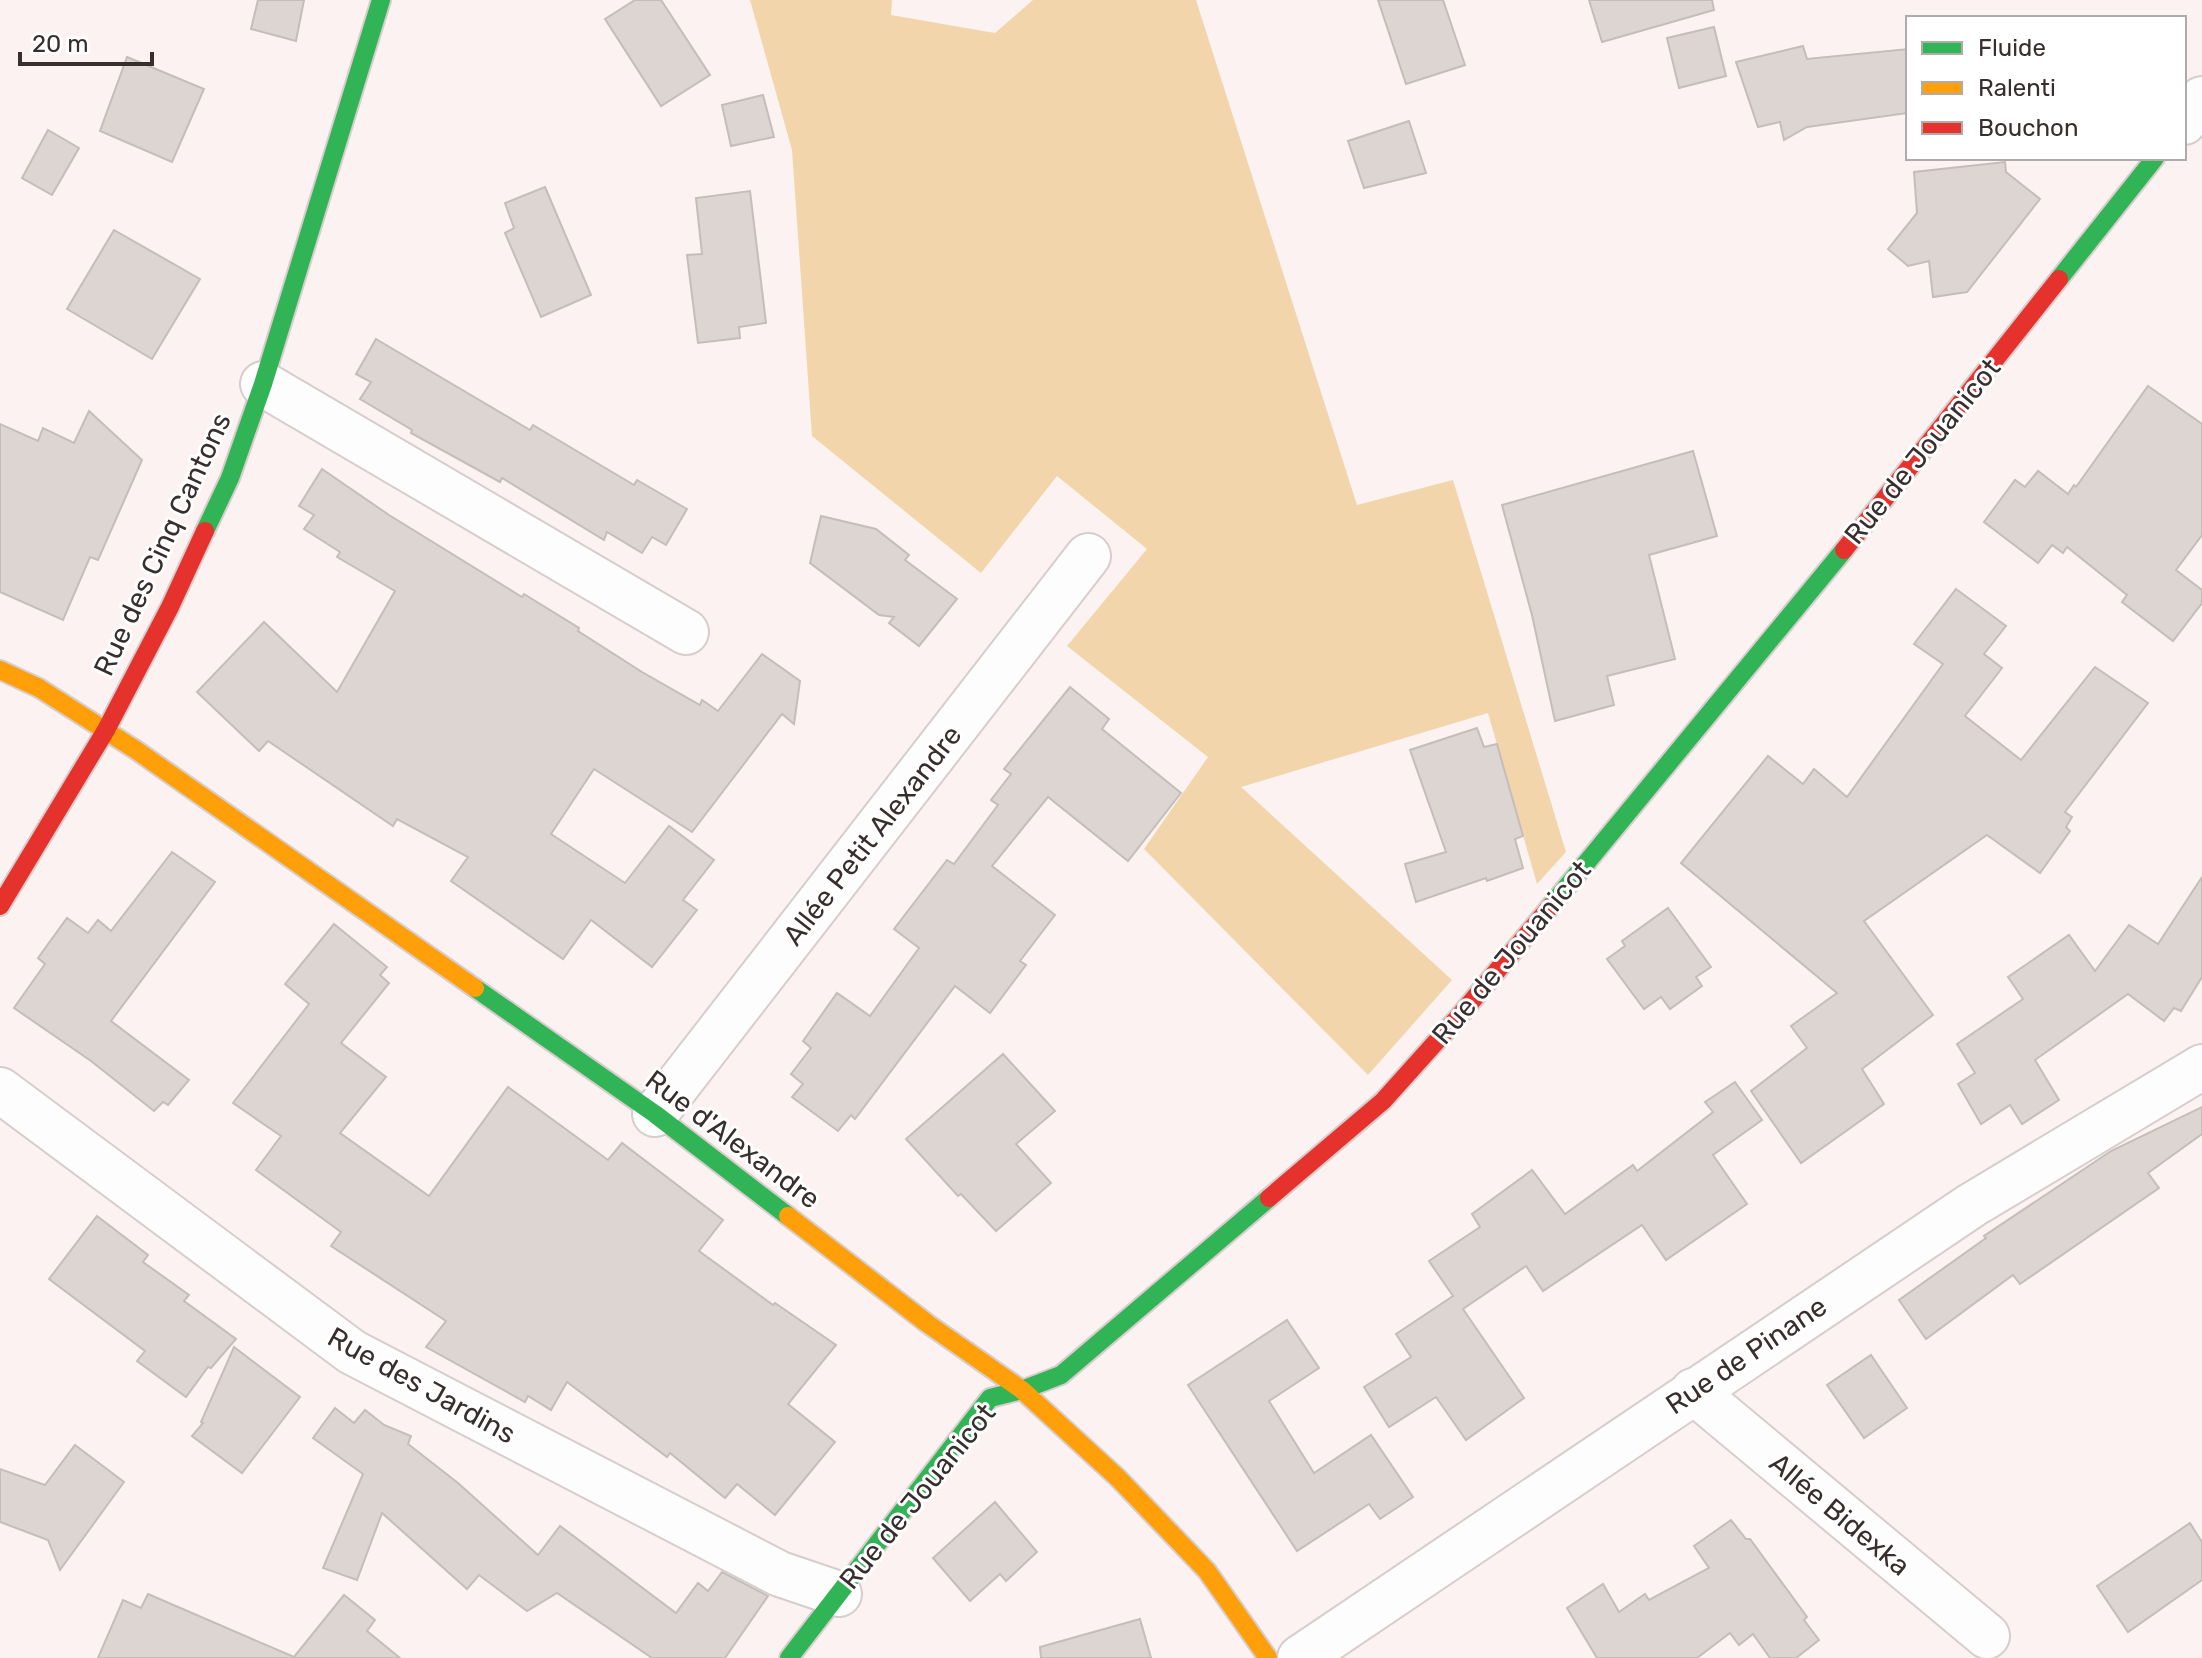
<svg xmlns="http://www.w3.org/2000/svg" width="2202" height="1658" viewBox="0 0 2202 1658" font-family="Rubik,sans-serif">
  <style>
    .green { fill: #f3d5ab }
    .building { fill: #ddd5d2; stroke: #c5bdba; stroke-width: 2 }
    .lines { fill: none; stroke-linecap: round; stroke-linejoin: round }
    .street-casing { stroke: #d7cdcd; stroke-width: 48 }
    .fast-casing { stroke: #d7cdcd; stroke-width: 22 }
    .slow-casing { stroke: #d7cdcd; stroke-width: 22 }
    .jam-casing { stroke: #d7cdcd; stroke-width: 22 }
    .street { stroke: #fefdfd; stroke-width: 44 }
    .fast { stroke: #30b455; stroke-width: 18 }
    .slow { stroke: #ff9f0a; stroke-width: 18 }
    .jam { stroke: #e5322d; stroke-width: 18 }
    .labels { text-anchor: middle; stroke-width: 6; stroke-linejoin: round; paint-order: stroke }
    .street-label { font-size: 28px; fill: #382e2e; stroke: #fff }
  </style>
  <rect width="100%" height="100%" fill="#fbf2f1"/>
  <!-- green -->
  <polygon class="green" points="750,0 892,0 891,15 995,33 1033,0 1196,0 1357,505 1453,480 1566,852 1537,884 1488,713 1241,787 1452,980 1368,1075 1144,849 1208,757 1067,646 1147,549 1057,476 981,573 812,436 792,150"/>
  <!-- building -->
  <g class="building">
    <polygon points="258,0 304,0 296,41 251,29"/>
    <polygon points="635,0 661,0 710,75 661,106 605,19"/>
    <polygon points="1378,0 1443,0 1465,65 1406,84"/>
    <polygon points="1589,0 1712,0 1714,10 1602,42"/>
    <polygon points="1714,27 1726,76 1679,88 1667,38"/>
    <polygon points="1803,46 1807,59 1908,49 1908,113 1807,127 1784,140 1780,122 1758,127 1736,62"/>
    <polygon points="127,57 204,89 172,162 100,131"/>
    <polygon points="763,95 774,137 731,146 722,105"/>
    <polygon points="1409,121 1426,173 1364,188 1348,141"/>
    <polygon points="48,130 79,148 52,195 22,178"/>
    <polygon points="2005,162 2006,172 2040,199 1967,292 1933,297 1929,261 1908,266 1888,249 1917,213 1914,172"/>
    <polygon points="545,187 591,295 541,317 505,233 514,228 505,203"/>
    <polygon points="750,191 766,323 739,327 740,338 698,343 687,255 702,254 696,198"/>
    <polygon points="114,230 200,279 152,359 67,309"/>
    <polygon points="376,339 530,430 533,425 634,485 637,480 687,509 666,545 652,537 642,553 607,532 604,540 502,478 500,482 411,433 412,430 360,399 371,382 356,374"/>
    <polygon points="2148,386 2202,424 2202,535 2176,570 2202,590 2202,603 2173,641 2122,602 2127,595 2067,547 2063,553 2052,545 2038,563 1984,522 2015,480 2025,487 2038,471 2068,494 2074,485 2076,487"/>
    <polygon points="89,411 142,460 98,560 90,557 63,620 0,592 0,424 38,441 43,428 74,443"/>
    <polygon points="1693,451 1717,536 1649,555 1675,659 1607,676 1614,705 1555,721 1532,615 1502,505"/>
    <polygon points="322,469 389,515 522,597 524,594 579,628 578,631 642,672 700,705 702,700 718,711 762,654 800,681 794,724 782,714 692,832 594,769 551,834 625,883 669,826 714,860 683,900 697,910 652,967 591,920 563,959 451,881 468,857 397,819 393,826 268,741 259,751 197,692 264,622 337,692 395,591 337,557 340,552 304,529 314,515 299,506"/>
    <polygon points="821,516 876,529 909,555 905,560 957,599 919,646 889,623 894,617 879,615 810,563"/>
    <polygon points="1956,589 2006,626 1984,654 2002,668 1965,716 2021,760 2095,667 2148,703 2065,812 2072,817 2066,827 2070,831 2040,873 1987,835 1864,921 1933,1015 1862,1069 1884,1104 1801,1163 1751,1091 1807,1048 1791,1026 1837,993 1681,863 1768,756 1803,784 1814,769 1847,797 1943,664 1914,644"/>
    <polygon points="1070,687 1109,719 1102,729 1181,793 1128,861 1048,797 992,866 1055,915 1020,961 1026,965 990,1013 955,986 855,1119 851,1115 838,1131 792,1097 803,1084 791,1074 811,1048 803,1041 837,993 870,1016 919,948 894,929 947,860 954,864 998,805 991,800 1011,774 1004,769"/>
    <polygon points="1477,728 1484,747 1497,744 1523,836 1515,839 1523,868 1487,881 1486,878 1416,902 1405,864 1446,852 1410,750"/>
    <polygon points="172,852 215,882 111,1021 189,1080 168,1105 163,1102 154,1111 91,1061 14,1008 45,964 38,958 67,918 88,933 98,920 111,931"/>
    <polygon points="2202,877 2202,977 2181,1011 2174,1008 2164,1021 2128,994 2035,1060 2059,1100 2022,1124 2010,1105 1981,1124 1958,1084 1975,1073 1957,1044 2023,999 2008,977 2069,935 2095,971 2129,925 2158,944"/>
    <polygon points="1668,908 1711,967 1696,977 1702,986 1670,1009 1661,997 1644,1009 1607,959 1625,946 1622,941"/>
    <polygon points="334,924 387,967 380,975 389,983 341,1043 386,1077 340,1133 429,1196 508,1087 608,1160 622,1143 723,1220 699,1251 773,1305 775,1303 836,1345 788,1404 835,1442 775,1515 737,1484 725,1498 670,1453 667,1457 567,1382 551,1410 528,1396 525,1402 426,1347 446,1321 331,1246 341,1232 256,1170 281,1136 233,1103 309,1004 285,984"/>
    <polygon points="1003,1054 1055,1111 1016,1144 1051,1183 996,1231 961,1194 958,1196 906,1139"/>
    <polygon points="1735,1082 1762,1120 1713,1155 1747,1204 1666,1260 1642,1225 1543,1291 1526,1266 1463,1309 1524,1398 1466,1440 1436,1397 1389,1427 1364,1387 1411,1357 1396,1334 1453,1296 1429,1261 1480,1227 1472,1214 1532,1170 1565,1214 1633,1165 1637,1171 1713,1112 1705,1102"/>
    <polygon points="2202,1107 2202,1134 2148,1173 2159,1188 2020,1284 2013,1275 1926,1339 1899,1300 1986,1238 1984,1236 2111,1151"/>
    <polygon points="97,1216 148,1255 143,1262 189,1295 184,1301 236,1339 211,1368 208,1367 186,1397 137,1361 145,1351 49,1279"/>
    <polygon points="1287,1320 1319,1368 1269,1401 1314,1473 1371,1435 1413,1497 1380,1519 1369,1504 1297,1551 1188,1385"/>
    <polygon points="234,1347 300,1397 242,1473 192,1436 203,1423 201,1422"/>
    <polygon points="1871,1355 1907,1408 1864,1438 1827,1385"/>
    <polygon points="335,1408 354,1423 365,1410 384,1425 411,1436 408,1444 458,1483 538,1555 560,1526 676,1613 698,1583 708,1591 722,1572 768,1596 725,1658 652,1658 557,1593 527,1611 479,1575 467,1589 382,1513 357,1580 323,1568 363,1474 313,1438"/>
    <polygon points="75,1445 124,1482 60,1570 48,1540 0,1522 0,1469 45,1485"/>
    <polygon points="995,1502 1037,1552 1006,1581 1000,1574 970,1601 933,1558"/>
    <polygon points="1731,1520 1746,1539 1750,1539 1807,1617 1804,1620 1819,1640 1796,1658 1770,1658 1753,1634 1739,1645 1730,1633 1697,1658 1597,1658 1567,1608 1603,1584 1619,1612 1645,1594 1649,1600 1709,1568 1694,1546"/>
    <polygon points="2190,1523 2202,1542 2202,1580 2128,1632 2097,1586"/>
    <polygon points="148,1594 294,1657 344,1595 375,1620 367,1631 400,1658 98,1658 123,1600 141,1608"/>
    <polygon points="1140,1619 1151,1658 1041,1658 1040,1647"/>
  </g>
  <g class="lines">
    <defs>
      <g id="street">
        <polyline points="2184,122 2202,99"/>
        <polyline points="263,384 686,632"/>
        <polyline points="0,1090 352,1352 780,1574 839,1594"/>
        <polyline points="655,1114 1088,556"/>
        <polyline points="1693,1391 1987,1636"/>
        <polyline points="1300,1658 1972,1205 2202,1067"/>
      </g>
      <g id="fast">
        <polyline points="2059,279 2155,158"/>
        <polyline points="205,531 230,478 263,384 381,0"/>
        <polyline points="1550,907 1844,550"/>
        <polyline points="475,988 655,1114 788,1216"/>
        <polyline points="789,1658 990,1398 1022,1390 1061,1375 1269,1198"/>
      </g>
      <g id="slow">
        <polyline points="0,670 39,688 136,750 475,988"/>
        <polyline points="788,1216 928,1324 1022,1390 1118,1478 1207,1571 1268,1658"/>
      </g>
      <g id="jam">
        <polyline points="1844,550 2059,279"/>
        <polyline points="0,906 106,730 170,607 205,531"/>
        <polyline points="1269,1198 1383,1101 1462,1013 1550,907"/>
      </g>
    </defs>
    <!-- street casing -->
    <use href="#street" class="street-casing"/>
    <!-- fast casing -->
    <use href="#fast" class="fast-casing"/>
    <!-- slow casing -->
    <use href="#slow" class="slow-casing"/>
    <!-- jam casing -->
    <use href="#jam" class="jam-casing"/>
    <!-- street -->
    <use href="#street" class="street"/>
    <!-- fast -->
    <use href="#fast" class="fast"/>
    <!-- slow -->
    <use href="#slow" class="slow"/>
    <!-- jam -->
    <use href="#jam" class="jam"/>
  </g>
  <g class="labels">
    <!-- street labels -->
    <g class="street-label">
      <text transform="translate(1922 451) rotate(-51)" y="10">Rue de Jouanicot</text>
      <text transform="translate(162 544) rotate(-65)" y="10">Rue des Cinq Cantons</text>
      <text transform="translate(872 835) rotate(-52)" y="10">Allée Petit Alexandre</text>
      <text transform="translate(1511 952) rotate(-50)" y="10">Rue de Jouanicot</text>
      <text transform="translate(733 1139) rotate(37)" y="10">Rue d'Alexandre</text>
      <text transform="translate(1746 1355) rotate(-34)" y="10">Rue de Pinane</text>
      <text transform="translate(422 1385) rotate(29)" y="10">Rue des Jardins</text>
      <text transform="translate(917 1496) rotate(-51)" y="10">Rue de Jouanicot</text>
      <text transform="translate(1840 1514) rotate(40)" y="10">Allée Bidexka</text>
    </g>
  </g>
  <!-- legend -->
  <rect x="1906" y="16" width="280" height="144" fill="#ffffff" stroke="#afabab" stroke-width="2"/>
  <rect x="1922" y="42" width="40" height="12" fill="#30b455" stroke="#afabab" stroke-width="2"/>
  <text x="1978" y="56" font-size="24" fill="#382e2e">Fluide</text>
  <rect x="1922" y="82" width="40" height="12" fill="#ff9f0a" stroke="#afabab" stroke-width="2"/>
  <text x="1978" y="96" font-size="24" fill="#382e2e">Ralenti</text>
  <rect x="1922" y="122" width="40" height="12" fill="#e5322d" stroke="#afabab" stroke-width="2"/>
  <text x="1978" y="136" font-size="24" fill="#382e2e">Bouchon</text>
  <!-- scale -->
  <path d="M20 52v12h132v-12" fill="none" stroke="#382e2e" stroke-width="4"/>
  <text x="32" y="52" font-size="24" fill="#382e2e" stroke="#ffffff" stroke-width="6" paint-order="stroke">20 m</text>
</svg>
